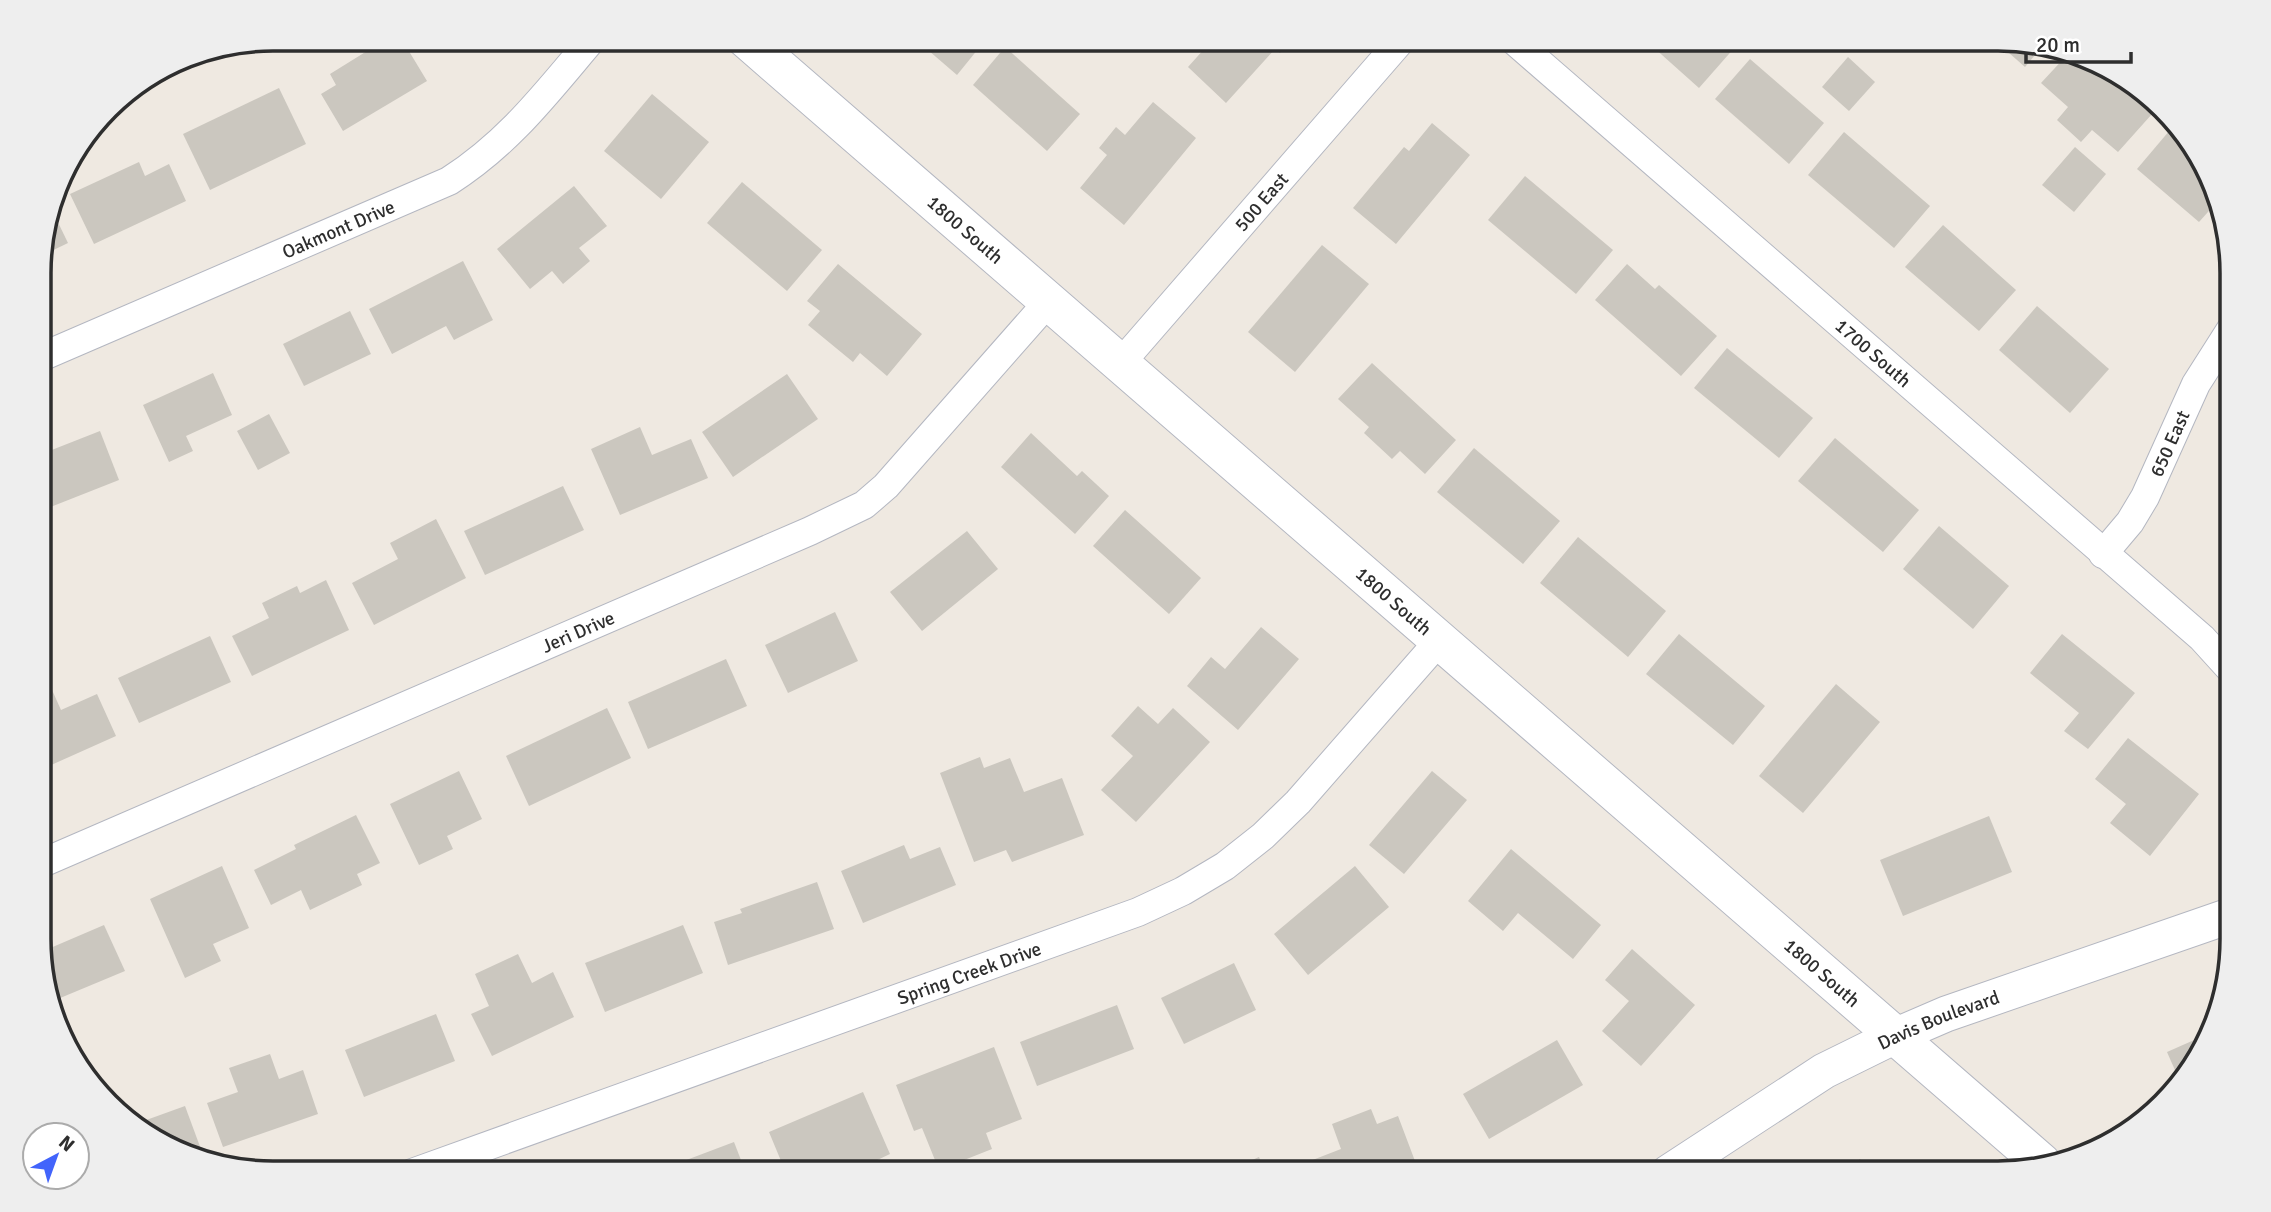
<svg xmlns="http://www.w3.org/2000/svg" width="2271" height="1212" viewBox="0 0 2271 1212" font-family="Signika,sans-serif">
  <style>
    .building { fill: #cbc7bf }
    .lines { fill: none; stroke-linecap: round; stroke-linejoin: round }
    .minor-casing { stroke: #b4b7c1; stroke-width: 30 }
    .tertiary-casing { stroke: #b4b7c1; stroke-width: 37 }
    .secondary-casing { stroke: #b4b7c1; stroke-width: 40 }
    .minor { stroke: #fff; stroke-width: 28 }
    .tertiary { stroke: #fff; stroke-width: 35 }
    .secondary { stroke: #fff; stroke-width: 38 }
    .labels { text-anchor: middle; stroke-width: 5; stroke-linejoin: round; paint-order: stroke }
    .street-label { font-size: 19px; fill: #2e2e2e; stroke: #fff }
    .rim { fill: none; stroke: #2e2e2e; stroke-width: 3.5 }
  </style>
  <rect width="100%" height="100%" fill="#efe9e1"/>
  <!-- building -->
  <g class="building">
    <polygon points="388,38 401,38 427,81 343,131 321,94 336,85 330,74"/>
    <polygon points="914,38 987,38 957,75"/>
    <polygon points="1214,38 1294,38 1280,53 1275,49 1226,103 1188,67"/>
    <polygon points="1643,38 1743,38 1699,88"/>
    <polygon points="1992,38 1998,38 2041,48 2025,67"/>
    <polygon points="1005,47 1080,114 1047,151 973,85"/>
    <polygon points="2067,55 2094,61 2152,114 2118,152 2092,130 2081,142 2057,120 2068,107 2041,83"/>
    <polygon points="1848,57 1875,82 1849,111 1822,87"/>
    <polygon points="1750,59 1824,123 1789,164 1715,99"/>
    <polygon points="279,88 306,144 210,190 183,134"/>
    <polygon points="652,94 709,142 661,199 604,151"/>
    <polygon points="1153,102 1196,138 1124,225 1080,188 1107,155 1099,148 1116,127 1125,135"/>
    <polygon points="1432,123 1470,155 1396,244 1353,208 1404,147 1409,151"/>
    <polygon points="2170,130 2197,154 2216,203 2199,222 2137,169"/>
    <polygon points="1844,132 1930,206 1894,248 1808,175"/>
    <polygon points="2075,147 2106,174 2074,212 2042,185"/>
    <polygon points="139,162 145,176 169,164 186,201 94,244 70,194"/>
    <polygon points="1525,176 1613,250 1576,294 1488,220"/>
    <polygon points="742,182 822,250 787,291 707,223"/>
    <polygon points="574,186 607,226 579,248 590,261 563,284 552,271 530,289 497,249"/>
    <polygon points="52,210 68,243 39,257"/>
    <polygon points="1943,225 2016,290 1979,331 1905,267"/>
    <polygon points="1322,245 1369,284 1295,372 1248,332"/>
    <polygon points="463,261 493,320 454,340 446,326 392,354 369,309"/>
    <polygon points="838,264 922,334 887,376 860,353 853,362 808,325 820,311 807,301"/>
    <polygon points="1627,264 1655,289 1659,285 1717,336 1681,376 1595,300"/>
    <polygon points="2037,306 2109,369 2070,413 1999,350"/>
    <polygon points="350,311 371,354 304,386 283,344"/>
    <polygon points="1727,348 1813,418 1779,458 1694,388"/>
    <polygon points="1372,363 1456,440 1425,474 1400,451 1392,459 1364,433 1369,427 1338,399"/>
    <polygon points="213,373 232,415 186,436 193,451 169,462 143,405"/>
    <polygon points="787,374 818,419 733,477 702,432"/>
    <polygon points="269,414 290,453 258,470 237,431"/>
    <polygon points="640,427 652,455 691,439 708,478 620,515 591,449"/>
    <polygon points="100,431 119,480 48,508 40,488 39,455"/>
    <polygon points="1031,433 1077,476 1082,471 1109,496 1075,534 1001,467"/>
    <polygon points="1835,438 1919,510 1883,552 1798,481"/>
    <polygon points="1474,448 1560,521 1523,564 1437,492"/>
    <polygon points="563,486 584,530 485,575 464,531"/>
    <polygon points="1125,510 1201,578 1169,614 1093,546"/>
    <polygon points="436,519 466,578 374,625 352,583 398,559 390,543"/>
    <polygon points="1939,526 2009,586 1973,629 1903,569"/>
    <polygon points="967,531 998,569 922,631 890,592"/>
    <polygon points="1578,537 1666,611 1628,657 1540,583"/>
    <polygon points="326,580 349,630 252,676 232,636 269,618 262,603 297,586 300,593"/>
    <polygon points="835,612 858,661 788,693 765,645"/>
    <polygon points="1261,627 1299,659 1238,730 1187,686 1211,657 1225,669"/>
    <polygon points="1679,634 1765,706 1733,745 1646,674"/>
    <polygon points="2062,634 2135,693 2088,749 2064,731 2079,713 2030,673"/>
    <polygon points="210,636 231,682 139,723 118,678"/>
    <polygon points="726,659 747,706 648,749 628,702"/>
    <polygon points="48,681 61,710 97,694 116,736 40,770 40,685"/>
    <polygon points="1836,684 1880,722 1803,813 1759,776"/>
    <polygon points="1138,706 1158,724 1173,708 1210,742 1136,822 1101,790 1133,756 1111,736"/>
    <polygon points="607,708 631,758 529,806 506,756"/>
    <polygon points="2128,738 2199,794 2150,856 2110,823 2126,804 2095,779"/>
    <polygon points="980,757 984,768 1010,758 1024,792 1062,778 1084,835 1012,862 1006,850 974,862 940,773"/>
    <polygon points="459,771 482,819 447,836 453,849 419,865 390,804"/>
    <polygon points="1432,771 1467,800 1404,874 1369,845"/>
    <polygon points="356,815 380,863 357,874 362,885 310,910 301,890 271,905 254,870 296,849 294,845"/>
    <polygon points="1989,816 2012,872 1903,916 1880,860"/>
    <polygon points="904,845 910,859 940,847 956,885 863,923 841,871"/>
    <polygon points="1511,849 1601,925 1573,959 1518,913 1503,931 1468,901"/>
    <polygon points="222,866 249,928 213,944 221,961 185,978 150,899"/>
    <polygon points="1355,866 1389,907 1308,975 1274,934"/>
    <polygon points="817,882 834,929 728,965 714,922 742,913 740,909"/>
    <polygon points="104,925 125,971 53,1001 41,970 41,952"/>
    <polygon points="683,925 703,973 605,1012 585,963"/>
    <polygon points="1632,949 1695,1005 1641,1066 1602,1031 1629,1001 1605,980"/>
    <polygon points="518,954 532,983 553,972 574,1017 492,1056 471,1014 489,1006 475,974"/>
    <polygon points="1234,963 1256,1010 1184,1044 1161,998"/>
    <polygon points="1117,1005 1134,1049 1037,1086 1020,1042"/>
    <polygon points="436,1014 455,1061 364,1097 345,1050"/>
    <polygon points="2210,1033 2208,1043 2178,1077 2167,1052"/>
    <polygon points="1557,1040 1583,1085 1489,1139 1463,1094"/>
    <polygon points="994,1047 1022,1119 986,1133 992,1149 939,1170 922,1128 914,1131 896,1085"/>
    <polygon points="270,1054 279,1079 303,1070 318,1114 223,1147 207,1103 238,1092 229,1068"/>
    <polygon points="863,1092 890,1154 850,1173 821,1173 818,1165 800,1173 786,1173 769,1132"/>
    <polygon points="185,1106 202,1152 194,1155 169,1149 138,1123"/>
    <polygon points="1371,1109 1377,1124 1398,1116 1418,1169 1409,1173 1315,1173 1310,1161 1341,1149 1332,1124"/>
    <polygon points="734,1142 746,1173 652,1173"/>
    <polygon points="1259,1157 1266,1173 1222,1173"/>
    <polygon points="1860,1159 1871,1173 1841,1173"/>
  </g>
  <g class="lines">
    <defs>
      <g id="minor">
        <path id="s1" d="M1511 38 2202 638 2232 671"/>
        <path id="s2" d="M39 358 449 181C510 142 547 92 593 38"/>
        <path id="s3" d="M1120 364 1403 38"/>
        <path id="s4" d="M2103 554 2130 522 2145 497 2196 384 2231 329"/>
        <path id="s5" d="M40 864 810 531 864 505 886 486 1048 302"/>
        <path id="s6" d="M412 1173 1138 912 1183 891 1225 866 1263 836 1298 802 1439 641"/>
      </g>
      <g id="tertiary">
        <path id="s7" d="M1668 1173 1824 1071 1895 1036 1946 1014 2232 915"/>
      </g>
      <g id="secondary">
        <path id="s8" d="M745 38 2042 1163"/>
      </g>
    </defs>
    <!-- minor casing -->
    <use href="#minor" class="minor-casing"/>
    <!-- tertiary casing -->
    <use href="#tertiary" class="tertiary-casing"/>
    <!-- secondary casing -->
    <use href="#secondary" class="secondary-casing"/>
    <!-- minor -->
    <use href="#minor" class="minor"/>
    <!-- tertiary -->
    <use href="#tertiary" class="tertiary"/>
    <!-- secondary -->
    <use href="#secondary" class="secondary"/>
  </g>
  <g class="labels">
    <!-- street labels -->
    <g class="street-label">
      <text dy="7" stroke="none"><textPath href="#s3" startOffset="215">500 East</textPath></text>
      <text dy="7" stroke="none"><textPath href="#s2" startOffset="326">Oakmont Drive</textPath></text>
      <text dy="7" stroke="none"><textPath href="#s8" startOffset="292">1800 South</textPath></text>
      <text dy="7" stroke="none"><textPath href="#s1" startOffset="480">1700 South</textPath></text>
      <text dy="7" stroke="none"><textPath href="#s4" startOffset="130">650 East</textPath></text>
      <text dy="7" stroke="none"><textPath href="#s8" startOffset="859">1800 South</textPath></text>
      <text dy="7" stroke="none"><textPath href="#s5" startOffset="586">Jeri Drive</textPath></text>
      <text dy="7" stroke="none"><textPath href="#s6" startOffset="592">Spring Creek Drive</textPath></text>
      <text dy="7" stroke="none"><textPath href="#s8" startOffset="1426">1800 South</textPath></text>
      <text dy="7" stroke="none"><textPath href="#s7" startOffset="312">Davis Boulevard</textPath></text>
    </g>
  </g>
  <!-- crop -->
  <path d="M0 0H2271V1212H0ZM273 51H1998A222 222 0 0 1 2220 273V939A222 222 0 0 1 1998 1161H273A222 222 0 0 1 51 939V273A222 222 0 0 1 273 51Z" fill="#eee" fill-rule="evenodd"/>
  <path class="rim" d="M273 51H1998A222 222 0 0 1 2220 273V939A222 222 0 0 1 1998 1161H273A222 222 0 0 1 51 939V273A222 222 0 0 1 273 51Z"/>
  <!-- north arrow -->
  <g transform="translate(56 1156) rotate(41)"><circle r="33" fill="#ffffff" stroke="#ababab" stroke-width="2"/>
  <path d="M0-5L12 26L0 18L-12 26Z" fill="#4264fb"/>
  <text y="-10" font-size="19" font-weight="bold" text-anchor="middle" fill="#2e2e2e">N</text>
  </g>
  <!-- scale -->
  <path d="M2026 52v10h105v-10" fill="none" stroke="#2e2e2e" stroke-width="3.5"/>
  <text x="2036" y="52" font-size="21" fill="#2e2e2e" stroke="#ffffff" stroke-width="5" paint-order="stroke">20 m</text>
</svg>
